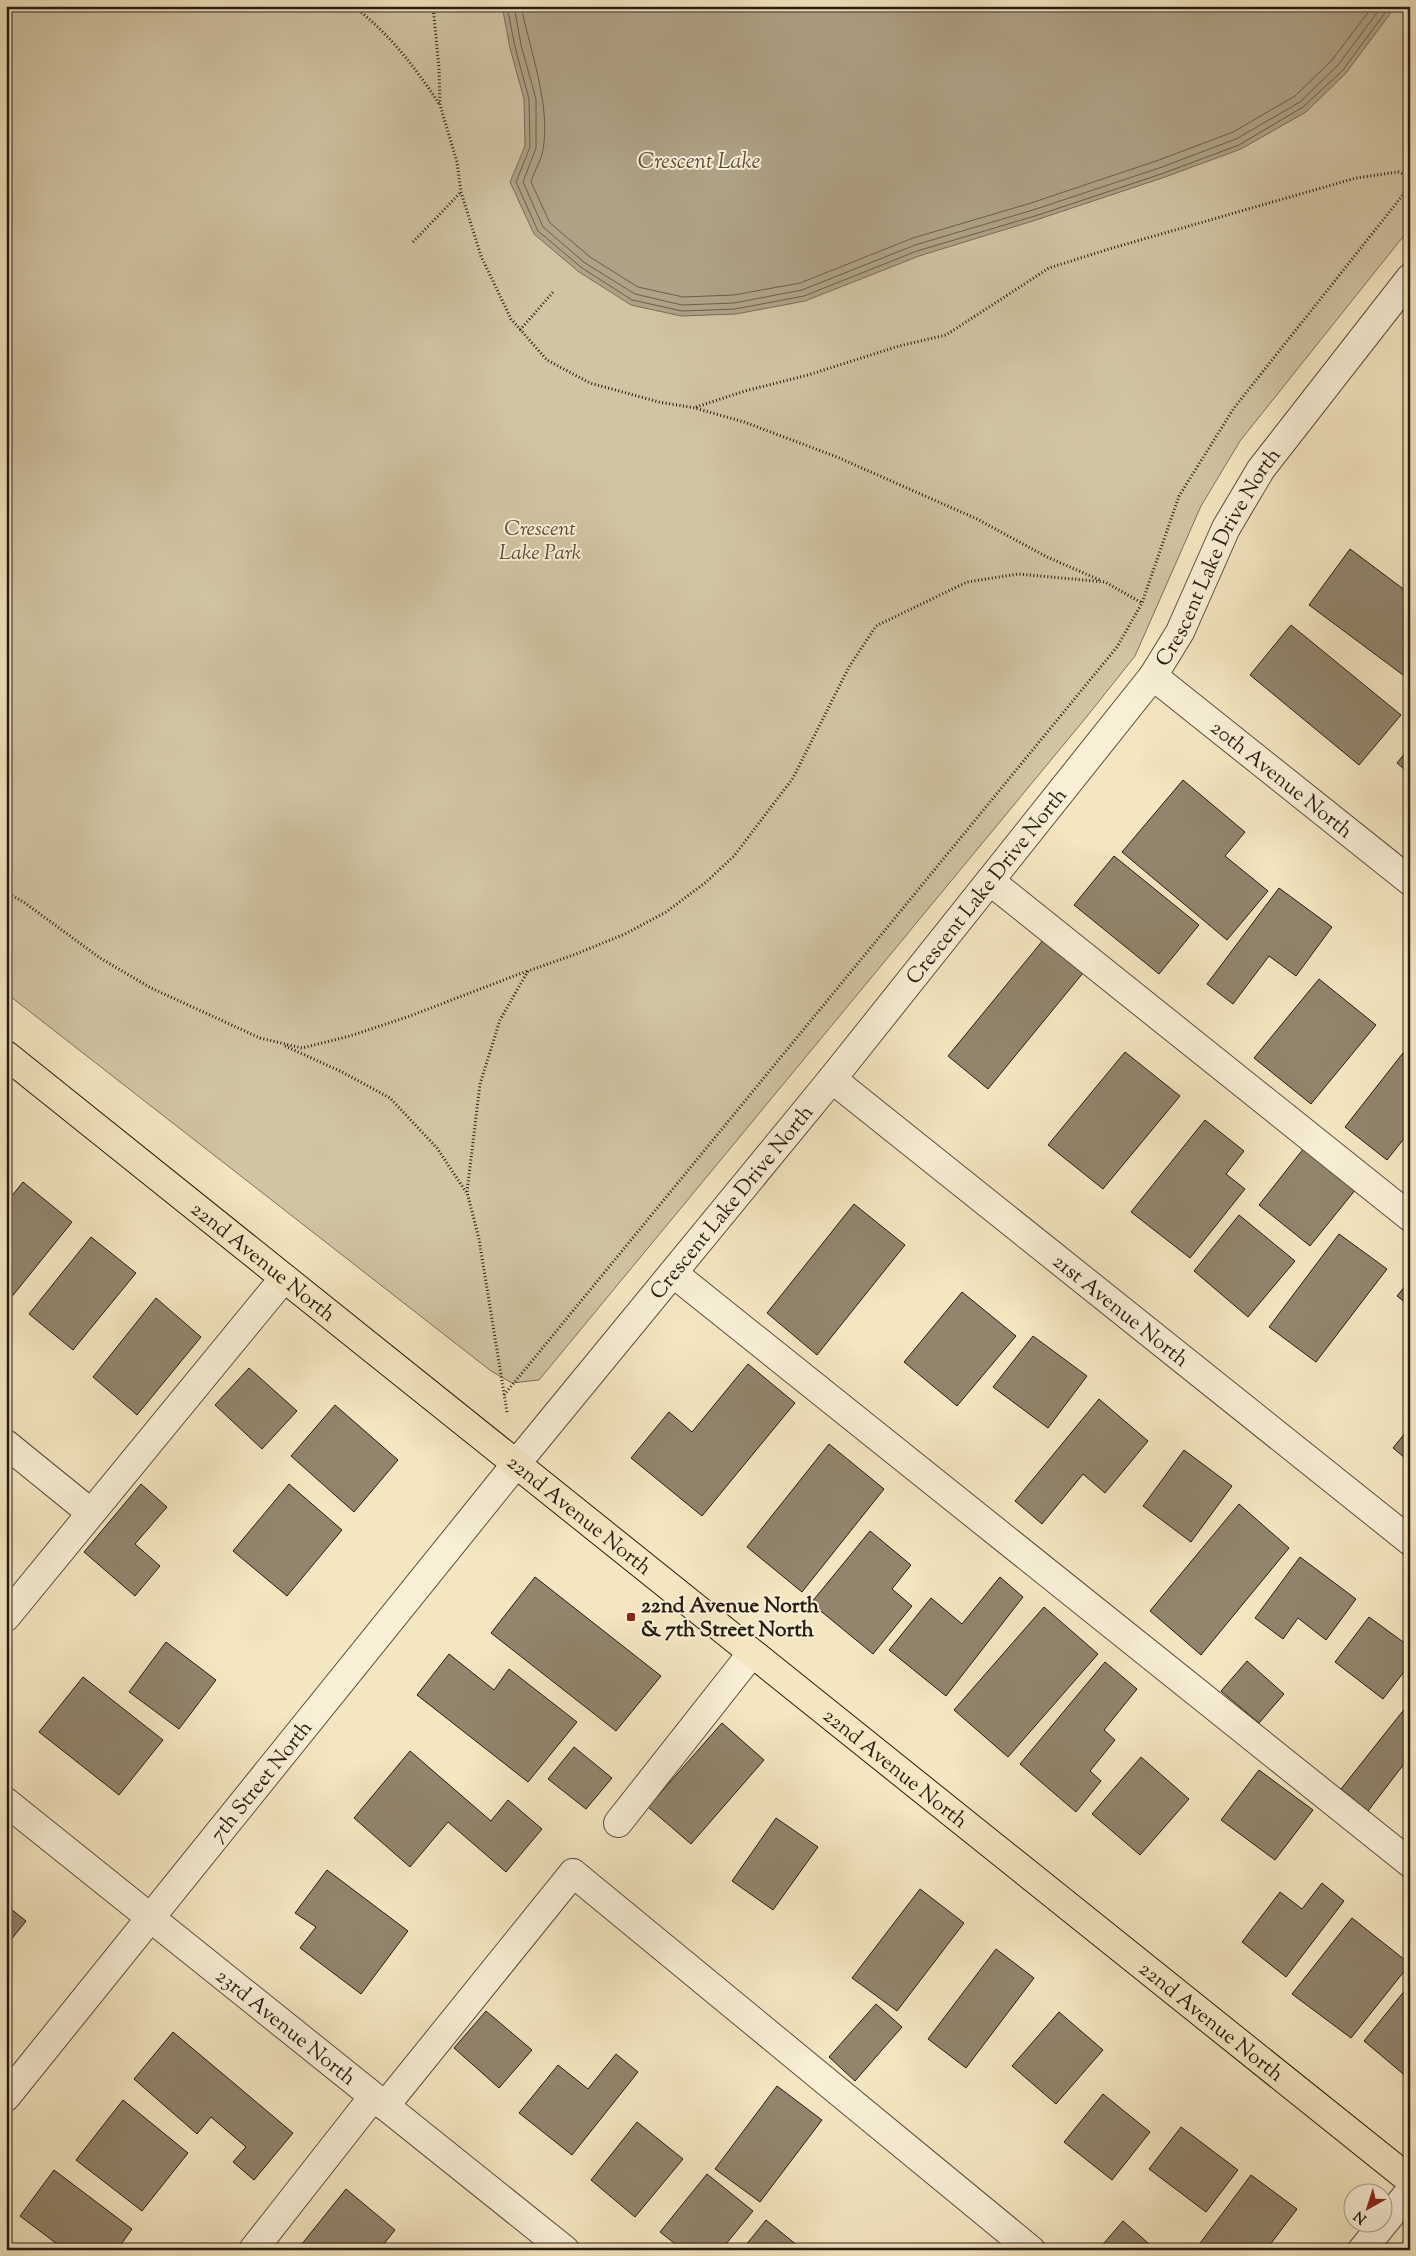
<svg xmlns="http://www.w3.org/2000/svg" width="1416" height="2256" viewBox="0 0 1416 2256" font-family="'Sorts Mill Goudy',serif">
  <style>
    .green { fill: #d1c4a3; stroke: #7c705b }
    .water { fill: #aea185; stroke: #786c57 }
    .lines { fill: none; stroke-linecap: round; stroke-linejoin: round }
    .shore { stroke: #6a5e4c; stroke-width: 1 }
    .building { fill: #91856d; stroke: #261c13 }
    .minor-casing { stroke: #5a4e3e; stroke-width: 30 }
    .major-casing { stroke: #261c13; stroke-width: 30 }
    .path { stroke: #261c13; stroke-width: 3; stroke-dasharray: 1 2.5; stroke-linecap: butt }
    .minor { stroke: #f8efd6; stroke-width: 28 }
    .major { stroke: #f4e6c0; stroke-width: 28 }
    .poi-dot { fill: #8f2418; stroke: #f8efd6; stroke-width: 2 }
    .labels { text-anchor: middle; stroke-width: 4; stroke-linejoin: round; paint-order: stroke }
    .park-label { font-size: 21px; font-style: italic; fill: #594e3e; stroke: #f8efd6 }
    .street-label { font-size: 21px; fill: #261c13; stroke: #f8efd6 }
    .poi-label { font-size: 21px; font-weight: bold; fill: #261c13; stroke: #f8efd6; text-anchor: start }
    .water-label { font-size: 22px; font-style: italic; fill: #5c5141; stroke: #f8efd6 }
  </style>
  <rect width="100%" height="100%" fill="#f4e6c0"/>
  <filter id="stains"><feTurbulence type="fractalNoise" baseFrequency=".004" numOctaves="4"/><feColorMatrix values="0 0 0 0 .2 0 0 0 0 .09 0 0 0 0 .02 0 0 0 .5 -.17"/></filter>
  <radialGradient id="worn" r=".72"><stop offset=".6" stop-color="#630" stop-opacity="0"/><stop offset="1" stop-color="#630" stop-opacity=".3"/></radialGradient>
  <!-- green -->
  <polygon class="green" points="6,6 1410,6 1410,228 1240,441 1201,506 1135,656 1084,720 539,1380 512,1383 491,1371 6,993"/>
  <!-- water -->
  <polygon class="water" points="502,6 1396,6 1346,73 1306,112 1241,149 1165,177 1036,220 919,256 805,301 736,314 681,316 631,305 579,272 534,234 510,182 525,146 524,99 510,48"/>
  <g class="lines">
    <!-- shore -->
    <g class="shore">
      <polyline points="507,6 515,47 529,99 530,147 516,182 538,231 582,268 632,300 682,311 735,309 804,296 917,251 1035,216 1164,173 1239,145 1303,107 1343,70 1390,6"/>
      <polyline points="514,6 521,45 536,99 536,148 523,182 543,227 585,263 635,294 682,305 734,303 802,290 915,245 1033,210 1162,167 1236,139 1300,102 1338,65 1382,6"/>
      <path d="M521 6C530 50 551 106 543 150 541 161 534 171 531 182L550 223 590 257 638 287 683 297 734 295 800 283 913 238 1031 203 1159 160 1233 132 1295 96 1332 60 1373 6"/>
    </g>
  </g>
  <!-- building -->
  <g class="building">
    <polygon points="1350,549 1410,594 1410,667 1403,675 1309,605"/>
    <polygon points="1291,625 1401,715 1359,765 1250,675"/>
    <polygon points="1410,747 1410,774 1397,763"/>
    <polygon points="1183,780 1245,832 1225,856 1268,891 1227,940 1122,852"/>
    <polygon points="1114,856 1199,925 1159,974 1074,905"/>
    <polygon points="1279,888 1332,927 1296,976 1269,956 1233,1004 1207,984"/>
    <polygon points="1044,939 1083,973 988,1089 948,1056"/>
    <polygon points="1319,979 1376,1025 1311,1104 1254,1058"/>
    <polygon points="1125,1052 1180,1096 1103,1189 1048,1145"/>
    <polygon points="1403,1053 1410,1058 1410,1131 1387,1160 1345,1127"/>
    <polygon points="1205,1120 1244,1151 1226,1174 1245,1189 1190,1258 1131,1212"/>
    <polygon points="1304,1148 1356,1189 1310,1246 1259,1205"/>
    <polygon points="23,1182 72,1222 6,1304 6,1203"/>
    <polygon points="854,1204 905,1245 817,1355 767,1313"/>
    <polygon points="1239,1215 1295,1261 1248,1317 1194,1271"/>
    <polygon points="1339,1234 1387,1269 1316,1362 1269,1327"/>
    <polygon points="91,1237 136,1273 73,1350 29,1314"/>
    <polygon points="1410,1280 1410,1306 1397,1296"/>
    <polygon points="962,1292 1016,1336 957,1406 904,1362"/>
    <polygon points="156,1298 201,1337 137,1415 93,1377"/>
    <polygon points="1033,1336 1087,1376 1048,1428 993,1387"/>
    <polygon points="748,1364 795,1403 702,1516 631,1458 669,1412 692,1432"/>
    <polygon points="249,1368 297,1411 262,1449 215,1405"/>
    <polygon points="1099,1399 1148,1441 1105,1493 1083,1474 1042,1524 1015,1501"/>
    <polygon points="335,1405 398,1460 354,1512 291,1456"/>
    <polygon points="1410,1427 1410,1462 1393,1448"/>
    <polygon points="829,1444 884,1489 802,1592 747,1547"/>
    <polygon points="1184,1450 1232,1486 1191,1542 1143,1506"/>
    <polygon points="141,1484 167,1507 135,1544 160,1566 135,1596 84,1552"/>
    <polygon points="289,1484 342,1530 287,1596 233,1551"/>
    <polygon points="1239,1504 1289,1548 1201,1655 1150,1611"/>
    <polygon points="870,1531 911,1565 892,1589 912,1606 873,1654 811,1603"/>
    <polygon points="1300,1557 1356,1599 1326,1640 1298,1618 1283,1639 1255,1618"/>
    <polygon points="535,1577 661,1676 616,1731 491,1633"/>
    <polygon points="1000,1577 1023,1597 946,1696 889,1650 931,1598 962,1624"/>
    <polygon points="1044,1607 1098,1654 1008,1757 954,1710"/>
    <polygon points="1369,1617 1410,1647 1410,1664 1383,1699 1335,1662"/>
    <polygon points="166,1642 216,1680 179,1729 129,1692"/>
    <polygon points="449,1654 494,1690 509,1669 577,1722 528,1782 417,1695"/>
    <polygon points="1247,1661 1284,1694 1259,1723 1221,1691"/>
    <polygon points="1105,1662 1137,1689 1104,1730 1115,1740 1090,1771 1101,1781 1076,1812 1020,1764"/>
    <polygon points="83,1677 163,1740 119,1795 39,1732"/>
    <polygon points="1410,1702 1410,1769 1404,1764 1368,1811 1341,1789"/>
    <polygon points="722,1723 764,1760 691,1844 648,1807"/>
    <polygon points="574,1747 612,1778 586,1809 548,1779"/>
    <polygon points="410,1751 491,1821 508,1800 542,1829 506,1872 448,1822 410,1867 354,1818"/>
    <polygon points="1141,1757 1189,1799 1140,1855 1092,1814"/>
    <polygon points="1259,1770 1313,1810 1275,1860 1221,1820"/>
    <polygon points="776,1818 818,1847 773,1910 732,1881"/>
    <polygon points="327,1870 408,1931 361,1994 300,1948 316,1927 295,1913"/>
    <polygon points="1322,1883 1344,1901 1286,1977 1242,1942 1280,1892 1302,1909"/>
    <polygon points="920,1889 964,1923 897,2011 852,1978"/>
    <polygon points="6,1905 26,1921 6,1946"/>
    <polygon points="1352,1918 1410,1964 1351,2038 1292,1994"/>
    <polygon points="996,1949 1034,1978 966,2068 928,2039"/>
    <polygon points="1410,1984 1410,2076 1408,2078 1364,2041"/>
    <polygon points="876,2004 902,2027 855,2081 829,2057"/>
    <polygon points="486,2011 532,2050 499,2088 454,2048"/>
    <polygon points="1059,2012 1103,2050 1056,2104 1012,2066"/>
    <polygon points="173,2032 293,2133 254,2180 233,2162 246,2147 211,2117 197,2134 134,2079"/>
    <polygon points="616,2054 638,2072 572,2155 519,2113 558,2065 588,2089"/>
    <polygon points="777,2086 822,2120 760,2202 715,2169"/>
    <polygon points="1103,2094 1150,2132 1112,2180 1064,2142"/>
    <polygon points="123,2100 188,2153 142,2211 76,2160"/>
    <polygon points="637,2122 683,2159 635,2217 591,2180"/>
    <polygon points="1181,2127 1238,2170 1206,2212 1149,2169"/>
    <polygon points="54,2170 132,2229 117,2250 65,2250 20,2216"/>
    <polygon points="707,2174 753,2211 721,2250 683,2250 660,2232"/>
    <polygon points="1251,2175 1297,2209 1266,2250 1195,2250"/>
    <polygon points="346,2189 395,2230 379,2250 297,2250"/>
    <polygon points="766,2220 803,2250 742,2250"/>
    <polygon points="1123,2221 1156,2250 1098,2250"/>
  </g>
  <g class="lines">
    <defs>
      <g id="minor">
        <path id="s1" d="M1153 676 1410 881"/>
        <polyline points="990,881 1410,1217"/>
        <path id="s2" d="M832 1079 1410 1541"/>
        <polyline points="673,1273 1410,1863"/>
        <polyline points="6,1444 91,1513"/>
        <polyline points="6,1617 284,1278"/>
        <path id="s3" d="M6 1802 565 2250"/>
        <polyline points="618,1823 752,1653"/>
        <path id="s4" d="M6 2097 516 1464 832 1079 1153 676 1180 632 1226 528 1261 469 1410 278"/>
        <polyline points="385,2106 573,1873 1031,2250"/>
        <polyline points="253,2250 373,2097"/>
        <polyline points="1362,2250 1410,2191"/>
      </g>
      <g id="major">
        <path id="s5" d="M6 1055 1410 2180"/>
      </g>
    </defs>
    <!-- minor casing -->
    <use href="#minor" class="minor-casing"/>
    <!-- major casing -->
    <use href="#major" class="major-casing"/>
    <!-- path -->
    <g class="path">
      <path d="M353 6C389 33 415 67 440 105"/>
      <polyline points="433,6 439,68 440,105 457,162 461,192 481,256 511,319 547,360 590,383 659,402 695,408 744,422 837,457 977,519 1047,557 1100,580"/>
      <polyline points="413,242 461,192"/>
      <polyline points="520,330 554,291"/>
      <polyline points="696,407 745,391 808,375 899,346 946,335 1049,268 1109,249 1356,178 1398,172 1410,176"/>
      <polyline points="6,892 25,903 100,958 151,988 260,1038 302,1048 350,1036 410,1016 527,971"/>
      <polyline points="285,1046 342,1072 390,1098 437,1148 466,1192"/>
      <polyline points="504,1395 1117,647 1142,603 1179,496 1234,408 1410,186"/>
      <polyline points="507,1412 479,1239 467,1192 480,1084 500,1020 528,971 576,954 625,934 666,912 705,883 734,856 793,778 849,667 876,626 967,582 1018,574 1105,582 1142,603"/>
    </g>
    <!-- minor -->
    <use href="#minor" class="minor"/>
    <!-- major -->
    <use href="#major" class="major"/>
  </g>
  <!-- markers -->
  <rect class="poi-dot" x="626" y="1612" width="10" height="10" rx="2.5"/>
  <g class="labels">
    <!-- park labels -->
    <g class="park-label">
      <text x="540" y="535">Crescent<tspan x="540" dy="24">Lake Park</tspan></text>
    </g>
    <!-- street labels -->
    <g class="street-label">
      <text dy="7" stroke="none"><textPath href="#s4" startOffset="1962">Crescent Lake Drive North</textPath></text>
      <text dy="7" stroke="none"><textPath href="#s1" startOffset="165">20th Avenue North</textPath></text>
      <text dy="7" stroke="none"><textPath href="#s4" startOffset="1558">Crescent Lake Drive North</textPath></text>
      <text dy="7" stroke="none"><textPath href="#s4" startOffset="1152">Crescent Lake Drive North</textPath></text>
      <text dy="7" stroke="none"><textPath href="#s5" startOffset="330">22nd Avenue North</textPath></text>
      <text dy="7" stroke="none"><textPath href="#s2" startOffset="370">21st Avenue North</textPath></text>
      <text dy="7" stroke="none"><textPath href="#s5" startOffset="735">22nd Avenue North</textPath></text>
      <text dy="7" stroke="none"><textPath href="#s5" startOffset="1140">22nd Avenue North</textPath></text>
      <text dy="7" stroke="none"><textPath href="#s4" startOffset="406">7th Street North</textPath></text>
      <text dy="7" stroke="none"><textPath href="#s5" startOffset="1545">22nd Avenue North</textPath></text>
      <text dy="7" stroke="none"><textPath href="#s3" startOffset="359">23rd Avenue North</textPath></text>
    </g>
    <!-- poi labels -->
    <g class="poi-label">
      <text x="641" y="1612">22nd Avenue North<tspan x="641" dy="24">&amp; 7th Street North</tspan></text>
    </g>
    <!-- water labels -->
    <g class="water-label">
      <text x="699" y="168">Crescent Lake</text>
    </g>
  </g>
  <!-- margin -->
  <rect width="1416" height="2256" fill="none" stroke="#f4e6c0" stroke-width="25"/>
  <rect x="8" y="8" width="1401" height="2241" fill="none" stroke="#261c13" stroke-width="2.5"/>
  <rect x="12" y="12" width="1391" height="2231" fill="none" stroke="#261c13"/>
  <!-- north arrow -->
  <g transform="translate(1368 2208) rotate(219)"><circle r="24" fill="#f8efd6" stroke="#a49b88"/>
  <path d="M0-4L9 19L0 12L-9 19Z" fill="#8f2418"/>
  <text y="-8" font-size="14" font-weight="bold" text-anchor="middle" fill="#261c13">N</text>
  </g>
  <rect width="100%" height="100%" filter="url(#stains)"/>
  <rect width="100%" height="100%" fill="url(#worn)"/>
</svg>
